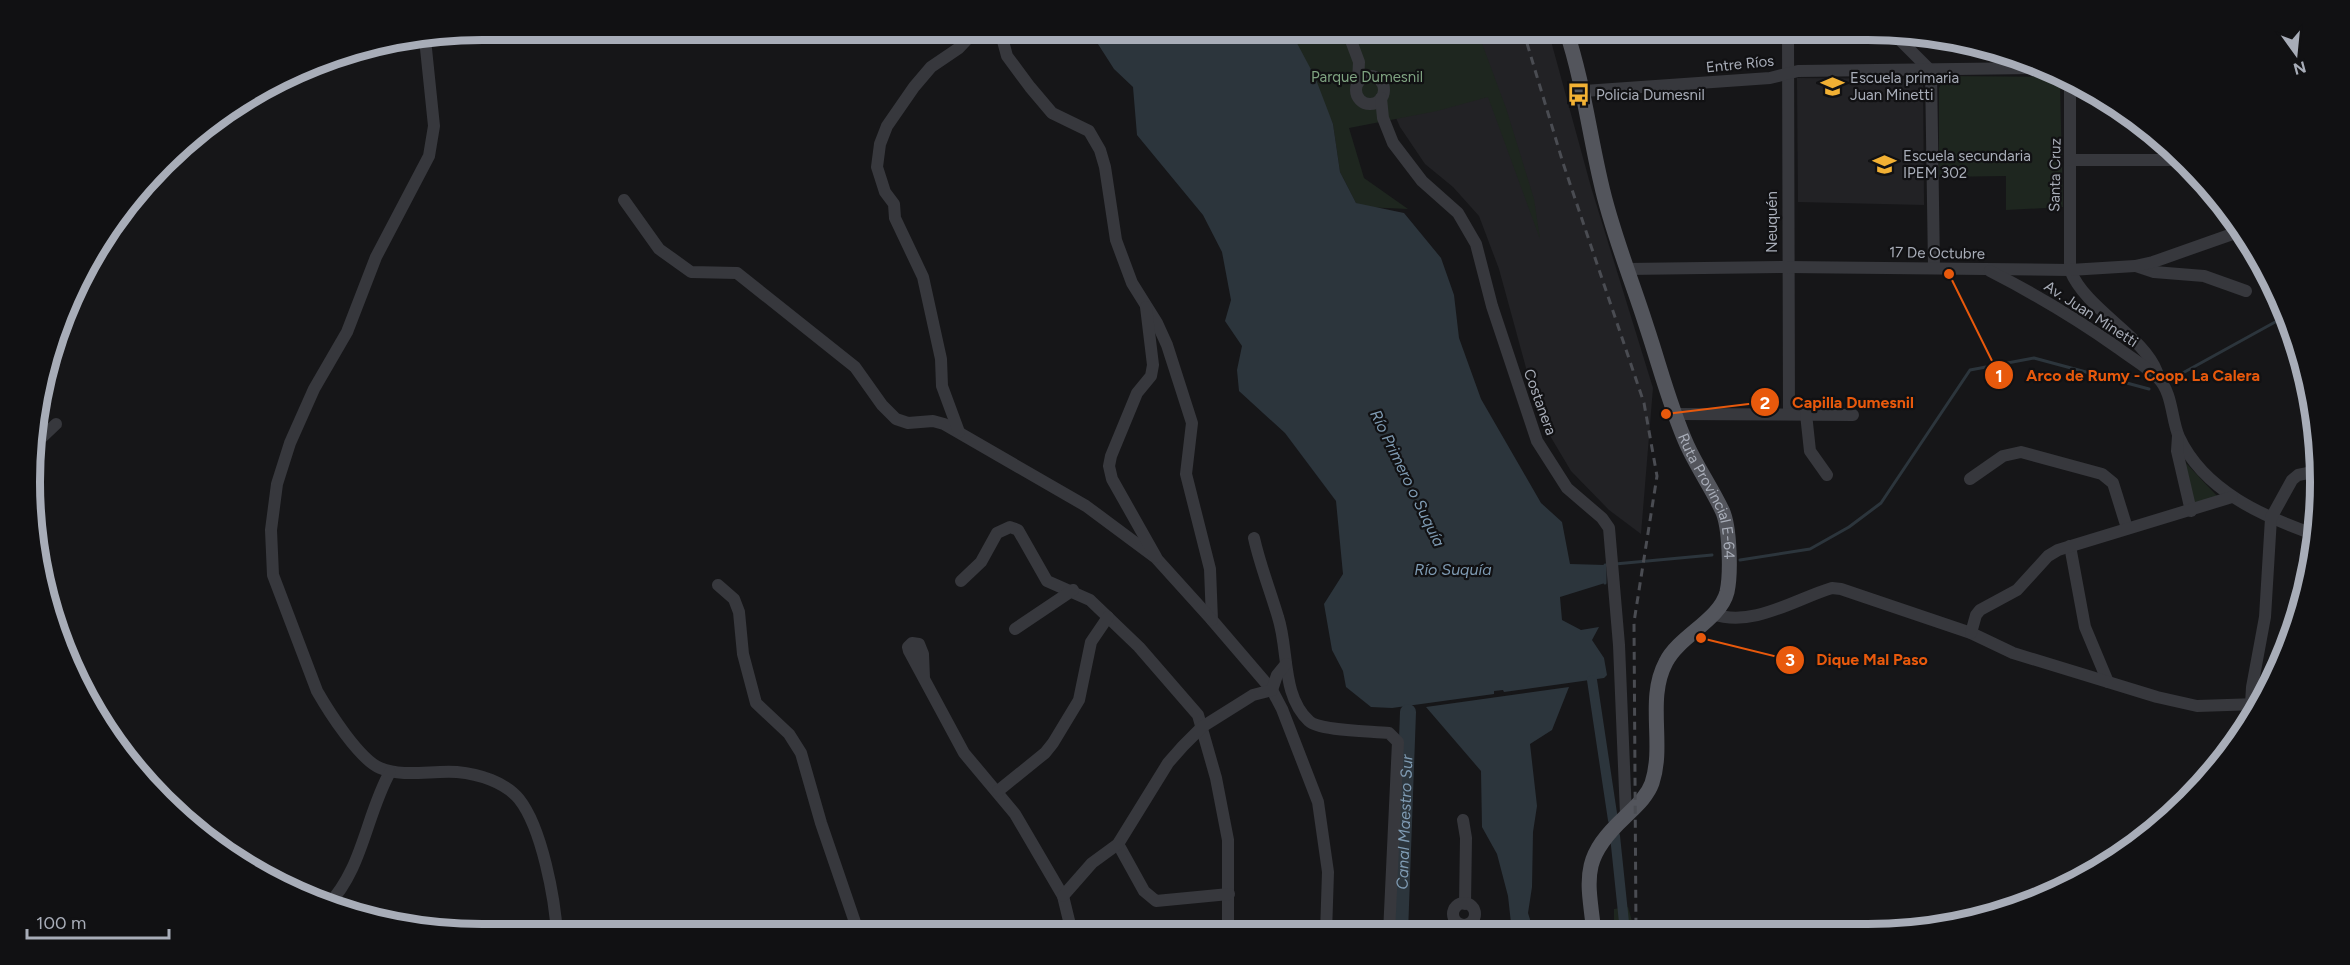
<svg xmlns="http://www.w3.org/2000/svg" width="2350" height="965" viewBox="0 0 2350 965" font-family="Figtree,sans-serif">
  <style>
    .built { fill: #222225 }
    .green { fill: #1e261f }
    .water { fill: #2c353c }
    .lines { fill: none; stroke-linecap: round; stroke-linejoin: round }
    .stream { stroke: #2c353c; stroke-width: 3 }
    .canal { stroke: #2c353c; stroke-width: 10 }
    .river { stroke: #2c353c; stroke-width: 16 }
    .minor { stroke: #37383d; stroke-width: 12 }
    .major { stroke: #53555c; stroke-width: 15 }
    .rail { stroke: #4a4c52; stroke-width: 3; stroke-dasharray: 8 6; stroke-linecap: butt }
    .labels { text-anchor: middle; stroke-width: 4.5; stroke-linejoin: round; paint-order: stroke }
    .street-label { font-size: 15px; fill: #a8adb8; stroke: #111113 }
    .park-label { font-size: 15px; fill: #7fa381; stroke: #111113 }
    .poi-label { font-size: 15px; fill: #a8adb8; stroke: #111113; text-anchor: start }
    .water-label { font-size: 16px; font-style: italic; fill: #7f9bb3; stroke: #111113 }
    .rim { fill: none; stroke: #a8adb8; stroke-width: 8 }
    .leader { fill: none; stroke: #e8590c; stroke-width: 2 }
    .callout-dot { fill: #e8590c; stroke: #111113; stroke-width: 2 }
    .mark-label { font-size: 18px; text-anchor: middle; font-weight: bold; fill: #fff }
    .callout-label { font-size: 16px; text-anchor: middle; font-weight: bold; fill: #e8590c; stroke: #111113; stroke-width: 4.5; stroke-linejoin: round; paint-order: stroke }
  </style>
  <rect width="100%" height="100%" fill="#161618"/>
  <!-- built -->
  <g class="built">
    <polygon points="1358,30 1548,30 1591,187 1653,388 1641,534 1609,510 1571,471 1540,419 1499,269 1479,216 1453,187 1425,164 1400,127"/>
    <polygon points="1797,78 1923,79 1924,205 1798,202"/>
  </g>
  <!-- green -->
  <g class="green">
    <polygon points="1290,30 1477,30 1506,108 1534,199 1540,239 1488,97 1437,111 1349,128 1364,178 1408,209 1365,207 1356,203 1340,172 1333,124"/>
    <polygon points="1945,76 2051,77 2060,85 2063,207 2006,210 2006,176 1939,177 1939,88"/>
    <polygon points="2185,462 2218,497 2193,504"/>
    <polygon points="1628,907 1635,932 1614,932 1614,909"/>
  </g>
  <!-- water -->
  <g class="water">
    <polygon points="1089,30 1290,30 1315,77 1333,124 1340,172 1356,203 1404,213 1441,258 1454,295 1459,338 1481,399 1541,503 1562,522 1570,564 1605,565 1605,583 1560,597 1562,620 1581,630 1599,627 1592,640 1604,658 1607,675 1604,678 1504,692 1503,690 1494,691 1494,694 1392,708 1371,707 1346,687 1343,671 1332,650 1324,604 1343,574 1336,501 1285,433 1239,391 1237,370 1242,346 1225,321 1231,300 1222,252 1203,215 1137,135 1133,87 1114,69"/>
    <polygon points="1569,687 1552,730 1530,744 1537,806 1533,832 1532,887 1528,913 1534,932 1512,932 1508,896 1497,854 1482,827 1481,771 1426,707"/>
  </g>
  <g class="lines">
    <!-- stream -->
    <g class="stream">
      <polyline points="2170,380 2286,316"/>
      <polyline points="1740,560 1810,549 1849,527 1881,503 1970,370 2034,358 2149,389"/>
      <polyline points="1615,564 1712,555"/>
      <polyline points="1605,583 1605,565 1609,565"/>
    </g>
    <!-- canal -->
    <g class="canal">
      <polyline points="1592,680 1613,820"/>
      <polyline points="1615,836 1625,932"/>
    </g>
    <!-- river -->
    <path class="river" id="s1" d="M1400 933 1408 712"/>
    <!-- minor -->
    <g class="minor">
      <polyline points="1000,30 1007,56 1030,87 1052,113 1089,131 1100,150 1105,167 1116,240 1132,283 1157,323 1167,345 1192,423 1186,474 1210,569 1212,620 1272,690 1282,709 1318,802 1328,872 1326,933"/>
      <polyline points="1347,30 1359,62 1358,82"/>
      <polyline points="1788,30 1789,414"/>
      <polyline points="1894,34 1931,71 1934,267"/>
      <path d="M425 39 434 126 429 156 376 257 347 332 314 389 290 443 277 484 271 530 273 575 317 691C329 712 359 759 380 768 404 778 432 770 457 772 479 774 505 782 519 799 542 828 555 899 557 935"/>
      <circle cx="1370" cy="90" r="14"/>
      <path d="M2070 80V270C2086 310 2143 335 2157 372"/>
      <polyline points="1584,91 1770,78 1798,71 2043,68"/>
      <polyline points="1381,98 1383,118 1393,143 1422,181 1458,213 1476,244 1492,306 1537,441 1567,488 1602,518 1609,528 1619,645 1626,815"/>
      <polyline points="2070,160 2182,160"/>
      <polyline points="624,200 659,249 691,272 737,273 855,367 882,405 896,419 908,423 933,421 944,424 1086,506 1156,558 1212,620"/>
      <polyline points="2136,266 2154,272 2204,276 2246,291"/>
      <polyline points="1627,269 1787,267 2070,270 2135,266 2153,262 2241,231"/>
      <path d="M1990 271C2035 294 2077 319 2118 348 2131 358 2146 366 2158 378 2173 393 2171 419 2179 437 2204 491 2264 517 2316 535"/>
      <polyline points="1146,307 1153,365 1151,376 1137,393 1111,456 1109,466 1112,479 1156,557"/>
      <polyline points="1675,414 1853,415"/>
      <polyline points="1806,414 1810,451 1827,475"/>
      <polyline points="959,432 942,386 941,359 923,277 895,218 894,204 885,192 877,167 880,144 887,126 914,87 931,67 959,48 976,30"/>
      <polyline points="2178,436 2177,451 2191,511"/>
      <polyline points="35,444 56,424"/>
      <polyline points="1970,479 2003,456 2021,452 2102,474 2113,483 2127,528"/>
      <path d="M1254 538C1260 565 1270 590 1278 617 1289 650 1281 695 1309 721 1319 731 1372 731 1389 733L1398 742 1389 933"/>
      <polyline points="2070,546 2085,627 2108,682"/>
      <polyline points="961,581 981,562 997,533 1010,527 1018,530 1047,581 1090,600 1139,647 1198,715 1216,778 1228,840 1228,933"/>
      <polyline points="718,585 734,599 739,612 743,654 756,703 789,734 801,753 821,823 859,934"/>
      <path d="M1713 614C1753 628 1795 599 1832 588L1841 589 1971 633 2013 653 2157 697 2197 706 2258 704"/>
      <polyline points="1015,629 1073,590"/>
      <polyline points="1971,633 1976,615 1980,610 2017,590 2048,556 2058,550 2232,497"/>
      <polyline points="924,678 923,654 919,644 912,643 908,647 909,651 964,753 1015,814 1063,896 1072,933"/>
      <polyline points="2250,722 2252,687 2265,617 2271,518 2292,480 2298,475 2308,473 2318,475"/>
      <polyline points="998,791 1045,753 1053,743 1079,700 1091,642 1108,617"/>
      <polyline points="1463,820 1466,838 1465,904"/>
      <polyline points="1118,844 1144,891 1156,901 1229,894"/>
      <polyline points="1063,896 1092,863 1118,844 1168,763 1183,746 1202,727 1253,695 1272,690 1277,675 1286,664"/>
      <circle cx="1464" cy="914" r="11"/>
      <path d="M327 906C363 869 366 815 390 772"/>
    </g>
    <!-- major -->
    <path class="major" id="s2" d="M1566 30C1583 81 1589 132 1601 183 1612 233 1632 280 1647 328 1660 367 1670 407 1687 445 1697 467 1711 487 1722 510 1730 526 1731 574 1727 592 1720 620 1679 636 1666 662 1646 699 1665 744 1652 783 1647 797 1635 807 1625 817 1581 858 1587 876 1594 932"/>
    <!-- rail -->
    <polyline class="rail" points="1523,30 1563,163 1644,403 1657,476 1634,622 1636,932"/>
  </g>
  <!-- icons -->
  <defs>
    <symbol id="school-bare" viewBox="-9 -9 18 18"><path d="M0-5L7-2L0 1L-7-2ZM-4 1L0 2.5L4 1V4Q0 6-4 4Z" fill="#f2b134" stroke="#111113" stroke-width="2.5" paint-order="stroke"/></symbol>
    <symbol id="bus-bare" viewBox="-9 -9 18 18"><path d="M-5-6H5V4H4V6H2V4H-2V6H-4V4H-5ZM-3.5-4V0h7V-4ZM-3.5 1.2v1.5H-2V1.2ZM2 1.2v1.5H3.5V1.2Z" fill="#f2b134" stroke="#111113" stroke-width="2.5" paint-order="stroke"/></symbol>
  </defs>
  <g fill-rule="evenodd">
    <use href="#school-bare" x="1816" y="70" width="33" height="33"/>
    <use href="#bus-bare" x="1562" y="78" width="33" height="33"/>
    <use href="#school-bare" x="1868" y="148" width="33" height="33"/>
  </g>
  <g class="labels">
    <!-- street labels -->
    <g class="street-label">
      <text transform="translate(1740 64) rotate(-6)" y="5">Entre Ríos</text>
      <text transform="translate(2055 175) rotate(-89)" y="5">Santa Cruz</text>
      <text transform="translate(1772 222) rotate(-90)" y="5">Neuquén</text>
      <text transform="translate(1937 253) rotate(1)" y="5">17 De Octubre</text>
      <text transform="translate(2091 314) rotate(33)" y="5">Av. Juan Minetti</text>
      <text transform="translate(1540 402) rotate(70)" y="5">Costanera</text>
      <text dy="5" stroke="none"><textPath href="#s2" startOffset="489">Ruta Provincial E-64</textPath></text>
    </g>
    <!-- park labels -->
    <g class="park-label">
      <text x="1367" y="82">Parque Dumesnil</text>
    </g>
    <!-- poi labels -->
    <g class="poi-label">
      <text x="1850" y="83">Escuela primaria<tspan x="1850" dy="17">Juan Minetti</tspan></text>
      <text x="1596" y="100">Policia Dumesnil</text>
      <text x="1903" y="161">Escuela secundaria<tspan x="1903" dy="17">IPEM 302</tspan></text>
    </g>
    <!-- water labels -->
    <g class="water-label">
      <text transform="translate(1408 478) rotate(64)" y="6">Río Primero o Suquía</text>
      <text x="1453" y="575">Río Suquía</text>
      <text dy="6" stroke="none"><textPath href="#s1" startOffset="111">Canal Maestro Sur</textPath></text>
    </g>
  </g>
  <!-- crop -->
  <path d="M0 0H2350V965H0ZM482 40H1868A442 442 0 0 1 2310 482V482A442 442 0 0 1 1868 924H482A442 442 0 0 1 40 482V482A442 442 0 0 1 482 40Z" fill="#111113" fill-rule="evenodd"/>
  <path class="rim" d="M482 40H1868A442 442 0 0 1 2310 482V482A442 442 0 0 1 1868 924H482A442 442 0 0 1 40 482V482A442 442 0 0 1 482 40Z"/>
  <!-- callouts -->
  <path class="leader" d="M1949 274L1999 375M1666 414L1765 402M1701 638L1790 660"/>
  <g class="callout-dot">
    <circle cx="1949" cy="274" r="6"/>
    <circle cx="1666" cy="414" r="6"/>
    <circle cx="1701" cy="638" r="6"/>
    <circle cx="1999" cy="375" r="15"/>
    <circle cx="1765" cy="402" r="15"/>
    <circle cx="1790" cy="660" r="15"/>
  </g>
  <g class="mark-label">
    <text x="1999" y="382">1</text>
    <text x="1765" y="409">2</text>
    <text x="1790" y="666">3</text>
  </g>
  <g class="callout-label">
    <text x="2143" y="381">Arco de Rumy - Coop. La Calera</text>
    <text x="1853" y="408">Capilla Dumesnil</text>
    <text x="1872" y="665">Dique Mal Paso</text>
  </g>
  <!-- north arrow -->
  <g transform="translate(2296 54) rotate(165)" stroke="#111113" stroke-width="4.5" paint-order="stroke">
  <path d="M0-4.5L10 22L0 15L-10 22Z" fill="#a8adb8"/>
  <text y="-9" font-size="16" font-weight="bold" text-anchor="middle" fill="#a8adb8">N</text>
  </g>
  <!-- scale -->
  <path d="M27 929v9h142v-9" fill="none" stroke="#a8adb8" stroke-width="3"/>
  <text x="36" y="929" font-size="18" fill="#a8adb8" stroke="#111113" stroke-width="4.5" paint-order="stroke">100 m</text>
</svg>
